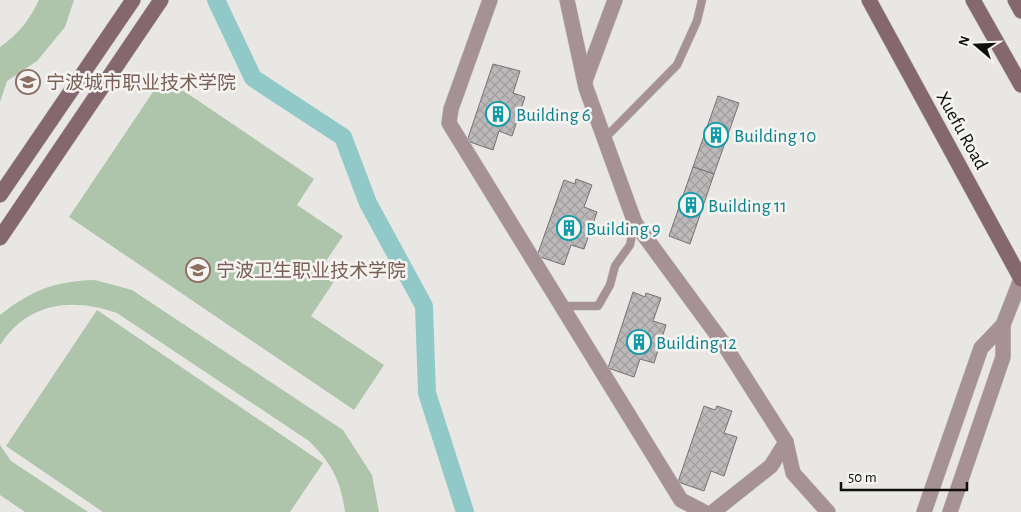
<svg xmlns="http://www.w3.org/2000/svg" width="1021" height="512" viewBox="0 0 1021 512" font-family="'Alegreya Sans','Noto Sans SC',sans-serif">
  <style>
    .green { fill: #aec5ab }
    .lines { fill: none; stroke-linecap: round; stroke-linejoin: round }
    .canal { stroke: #91c9c9; stroke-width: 18 }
    .building { fill: url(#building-cross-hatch); stroke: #757273 }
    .lane-casing { stroke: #c5c4c2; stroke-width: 9 }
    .street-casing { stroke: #c5c4c2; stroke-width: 16 }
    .secondary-casing { stroke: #c5c4c2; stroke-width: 16 }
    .lane { stroke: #a69196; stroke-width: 8 }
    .street { stroke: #a69196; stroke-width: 15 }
    .secondary { stroke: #85686f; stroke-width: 15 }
    .labels { text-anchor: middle; stroke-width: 5; stroke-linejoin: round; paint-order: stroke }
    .education-label { font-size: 19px; fill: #785e54; stroke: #f5f4f1; text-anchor: start }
    .culture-label { font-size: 19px; fill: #0d838f; stroke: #f5f4f1; text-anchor: start }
    .street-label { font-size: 19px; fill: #0f0f0d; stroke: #f5f4f1 }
  </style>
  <defs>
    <pattern id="building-cross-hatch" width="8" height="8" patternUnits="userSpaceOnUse" patternTransform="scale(1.25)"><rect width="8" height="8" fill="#bdb9bb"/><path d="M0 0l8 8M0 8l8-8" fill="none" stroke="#a19ea0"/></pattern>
  </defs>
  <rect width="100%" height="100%" fill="#e8e7e4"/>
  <!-- green -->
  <g class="green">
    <path d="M39 0H74L65 27 37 61 7 81 0 102V47C18 35 30 19 39 0Z"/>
    <polygon points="163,77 314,179 297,205 343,236 324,264 339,274 311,316 384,365 354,410 69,217"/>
    <path d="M95 280 132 290 343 430 372 475 379 512H345C341 480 331 463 309 441L117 313C72 297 28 302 0 345V315C32 290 55 281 95 280Z"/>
    <polygon points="97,310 323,463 290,512 103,512 6,446"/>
    <polygon points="0,445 11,461 88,512 25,512 0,495"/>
  </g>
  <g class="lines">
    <!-- canal -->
    <polyline class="canal" points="216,0 253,78 343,137 368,203 424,306 427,393 465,512"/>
  </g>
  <!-- building -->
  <g class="building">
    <polygon points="493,64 520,71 513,93 525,97 512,136 499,131 493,150 467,141"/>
    <polygon points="718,96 739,103 714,174 693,167"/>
    <polygon points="693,167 714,174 690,244 669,236"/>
    <polygon points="576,179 592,185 584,207 597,212 584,249 571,245 564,265 537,256 564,180 575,184"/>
    <polygon points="633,292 645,297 646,293 661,298 653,321 666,325 654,363 640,359 634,377 608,368"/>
    <polygon points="704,406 715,410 717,406 732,411 724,433 737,437 724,476 711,471 704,491 678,482"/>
  </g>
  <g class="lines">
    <defs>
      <g id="lane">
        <polyline points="604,139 677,65 697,21 702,0"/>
        <polyline points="561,306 598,306 610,285 615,266 630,245 634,224"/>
      </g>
      <g id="street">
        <polyline points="490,0 451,109 449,123 681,500 704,512"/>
        <polyline points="567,0 586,88 635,223 723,343 786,442 771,466 713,512"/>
        <polyline points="585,81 615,0"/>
        <polyline points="786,442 793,473 828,512"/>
        <polyline points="924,512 981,348 1003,325 1021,279"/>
        <polyline points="950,512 1003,357 1003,325"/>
      </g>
      <g id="secondary">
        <polyline points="869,0 1021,279"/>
        <polyline points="973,0 1021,85"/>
        <polyline points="1015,0 1021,11"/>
        <polyline points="0,195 133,0"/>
        <polyline points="0,238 161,0"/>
      </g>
    </defs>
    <!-- lane casing -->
    <use href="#lane" class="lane-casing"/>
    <!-- street casing -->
    <use href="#street" class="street-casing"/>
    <!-- secondary casing -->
    <use href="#secondary" class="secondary-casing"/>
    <!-- lane -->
    <use href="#lane" class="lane"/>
    <!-- street -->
    <use href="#street" class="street"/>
    <!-- secondary -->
    <use href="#secondary" class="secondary"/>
  </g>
  <!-- icons -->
  <defs>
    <symbol id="university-ring" viewBox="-11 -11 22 22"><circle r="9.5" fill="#f5f4f1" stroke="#8d6e63" stroke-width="1.5"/><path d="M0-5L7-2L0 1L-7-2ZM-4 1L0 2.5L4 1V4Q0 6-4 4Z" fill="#8d6e63"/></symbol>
    <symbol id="building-ring" viewBox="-11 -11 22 22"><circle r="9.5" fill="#f5f4f1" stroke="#0f9aa8" stroke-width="1.5"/><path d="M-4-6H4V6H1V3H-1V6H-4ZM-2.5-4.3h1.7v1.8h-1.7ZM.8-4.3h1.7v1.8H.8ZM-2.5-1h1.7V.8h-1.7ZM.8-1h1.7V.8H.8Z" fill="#0f9aa8"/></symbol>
  </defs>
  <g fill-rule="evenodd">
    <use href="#university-ring" x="14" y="68" width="28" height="28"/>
    <use href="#building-ring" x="484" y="100" width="28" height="28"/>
    <use href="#building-ring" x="702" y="121" width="28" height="28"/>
    <use href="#building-ring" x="677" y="191" width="28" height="28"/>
    <use href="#building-ring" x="555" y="214" width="28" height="28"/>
    <use href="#university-ring" x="184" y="256" width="28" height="28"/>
    <use href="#building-ring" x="625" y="328" width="28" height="28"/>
  </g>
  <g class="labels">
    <!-- education labels -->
    <g class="education-label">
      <text x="46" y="89">宁波城市职业技术学院</text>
      <text x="216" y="277">宁波卫生职业技术学院</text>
    </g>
    <!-- culture labels -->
    <g class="culture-label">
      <text x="516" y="121">Building 6</text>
      <text x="734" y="142">Building 10</text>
      <text x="708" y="212">Building 11</text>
      <text x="586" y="235">Building 9</text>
      <text x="656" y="349">Building 12</text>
    </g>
    <!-- street labels -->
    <g class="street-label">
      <text transform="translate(963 130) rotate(61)" y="7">Xuefu Road</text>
    </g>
  </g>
  <!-- north arrow -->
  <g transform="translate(976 45) rotate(289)" stroke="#f5f4f1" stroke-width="4" paint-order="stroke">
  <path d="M0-4L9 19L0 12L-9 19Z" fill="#0f0f0d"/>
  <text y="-8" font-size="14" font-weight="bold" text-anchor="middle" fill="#0f0f0d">N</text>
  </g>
  <!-- scale -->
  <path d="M841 482v8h126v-8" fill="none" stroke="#0f0f0d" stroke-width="2.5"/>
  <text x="848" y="482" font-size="15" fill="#0f0f0d" stroke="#f5f4f1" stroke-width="4" paint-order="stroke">50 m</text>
</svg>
